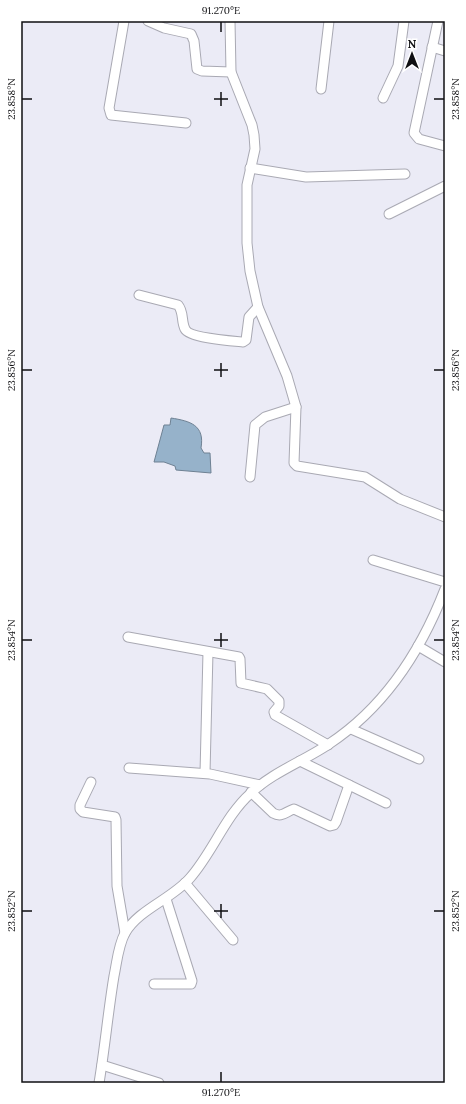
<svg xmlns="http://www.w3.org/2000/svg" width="466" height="1104" viewBox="0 0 466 1104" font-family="Lora,serif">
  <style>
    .water { fill: #96b2ca; stroke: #6e8193 }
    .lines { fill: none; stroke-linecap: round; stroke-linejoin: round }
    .minor-casing { stroke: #a9a9b3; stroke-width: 11 }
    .minor { stroke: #fff; stroke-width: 9 }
    .ticks { fill: none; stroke: #0f0f12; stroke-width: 1.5 }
    .neatline { fill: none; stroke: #0f0f12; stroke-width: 1.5 }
    .ticks-label { font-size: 10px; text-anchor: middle; fill: #0f0f12 }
  </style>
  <rect width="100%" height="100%" fill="#ebebf6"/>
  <!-- water -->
  <path class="water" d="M171 418C190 421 205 425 201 448L204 453H210L211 473 176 470 175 466 164 462H154L164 425H170Z"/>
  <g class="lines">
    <defs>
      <g id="minor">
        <polyline points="124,21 109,108 111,115 186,123"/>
        <polyline points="148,21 164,28 191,34 194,41 197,69 202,71 231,72"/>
        <polyline points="230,21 231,72 252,125 254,135 255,149 247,185 247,243 250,271 258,307 287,376 296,407 294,463 297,466 365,477 400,499 445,517"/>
        <polyline points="438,21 414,133 419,139 445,146"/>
        <polyline points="432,47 445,51"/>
        <polyline points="321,89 329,21"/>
        <polyline points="383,98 398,66 404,21"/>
        <polyline points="250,168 306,177 405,174"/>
        <polyline points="389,214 445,186"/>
        <path d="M139 295 178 305C184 312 181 321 185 329 189 338 233 341 243 342L246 340 249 317 258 307"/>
        <polyline points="250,477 255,425 265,417 296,407"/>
        <polyline points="373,560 445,582"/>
        <polyline points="128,637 239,657 240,659 241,683 267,689 279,701 279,706 274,712 275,715 328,745"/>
        <polyline points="418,646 445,662"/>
        <polyline points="351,729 419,759"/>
        <polyline points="300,761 386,803"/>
        <polyline points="129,768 210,774 260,785"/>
        <polyline points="205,773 208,652"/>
        <polyline points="91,782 80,805 80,809 83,812 115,817 116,820 117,886 125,933"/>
        <path d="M251 792 273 813C282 818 285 812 294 809L330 826 334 825 336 822 349 785"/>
        <polyline points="185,883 233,940"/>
        <polyline points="154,984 191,984 192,981 166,899"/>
        <polyline points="102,1065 159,1083"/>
        <path d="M99 1083C105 1047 108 1012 114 976 117 962 118 946 125 933 139 909 172 899 190 878 213 852 225 816 251 793 273 772 304 761 329 744 385 707 421 651 445 589"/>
      </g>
    </defs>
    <!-- minor casing -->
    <use href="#minor" class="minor-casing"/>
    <!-- minor -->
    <use href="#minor" class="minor"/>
  </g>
  <!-- ticks -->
  <path class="ticks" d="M221 22V32M221 92V106M22 99H32M214 99H228M434 99H444M221 363V377M22 370H32M214 370H228M434 370H444M221 633V647M22 640H32M214 640H228M434 640H444M221 904V918M22 911H32M214 911H228M434 911H444M221 1072V1082"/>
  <!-- border -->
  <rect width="466" height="1104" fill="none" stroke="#ffffff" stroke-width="44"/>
  <!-- north arrow -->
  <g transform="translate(412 54)" stroke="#ffffff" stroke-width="3" paint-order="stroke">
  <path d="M0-3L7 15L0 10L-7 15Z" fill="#0f0f12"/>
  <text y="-6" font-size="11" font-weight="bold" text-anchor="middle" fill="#0f0f12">N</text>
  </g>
  <rect x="22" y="22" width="422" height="1060" class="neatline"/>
  <g class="ticks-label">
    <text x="221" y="14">91.270°E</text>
    <text transform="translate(11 99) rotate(-90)" y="4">23.858°N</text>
    <text transform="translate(455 99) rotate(-90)" y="4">23.858°N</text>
    <text transform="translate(11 370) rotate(-90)" y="4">23.856°N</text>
    <text transform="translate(455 370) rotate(-90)" y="4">23.856°N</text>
    <text transform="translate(11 640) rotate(-90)" y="4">23.854°N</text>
    <text transform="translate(455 640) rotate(-90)" y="4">23.854°N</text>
    <text transform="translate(11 911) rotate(-90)" y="4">23.852°N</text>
    <text transform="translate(455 911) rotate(-90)" y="4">23.852°N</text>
    <text x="221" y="1096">91.270°E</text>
  </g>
</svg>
